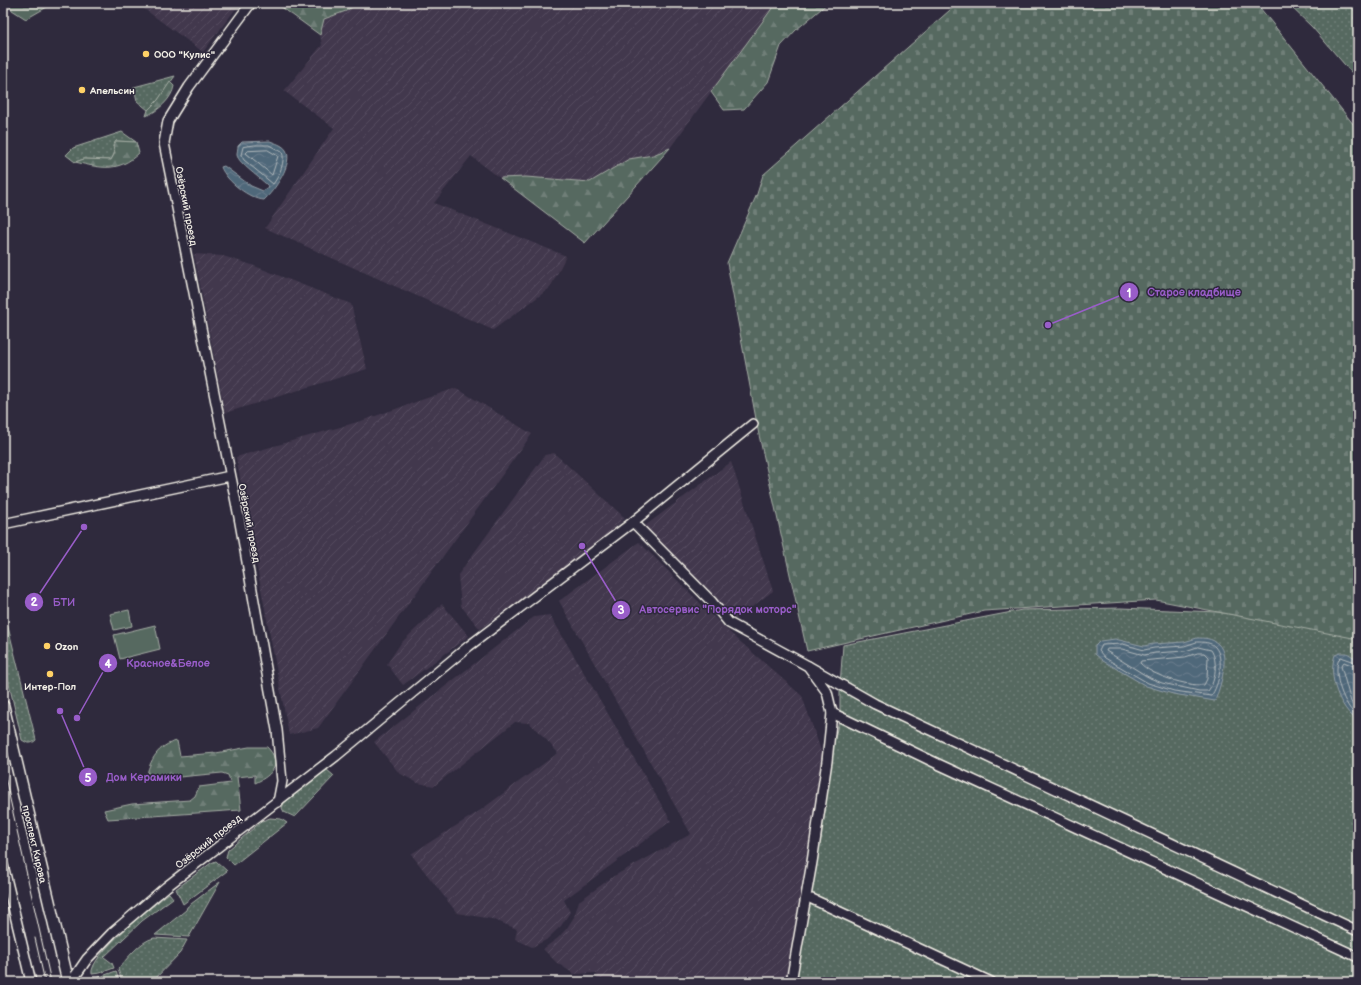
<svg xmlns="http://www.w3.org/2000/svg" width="1361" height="985" viewBox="0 0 1361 985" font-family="'Balsamiq Sans',sans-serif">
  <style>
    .industrial { fill: url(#industrial-furrows) }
    .grass { fill: url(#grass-dots); stroke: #a5ada4 }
    .forest { fill: url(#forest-firs); stroke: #a5ada4 }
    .cemetery { fill: url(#cemetery-stones); stroke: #a5ada4 }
    .park { fill: #566961; stroke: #a5ada4 }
    .water { fill: url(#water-waves); stroke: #929ea6 }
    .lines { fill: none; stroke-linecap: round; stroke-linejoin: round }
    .shore { stroke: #b2babc; stroke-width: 1 }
    .minor-casing { stroke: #f4f1e8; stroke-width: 12 }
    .major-casing { stroke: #f4f1e8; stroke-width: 14 }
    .minor { stroke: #2f2a3d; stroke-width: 9 }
    .major { stroke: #2f2a3d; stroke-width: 11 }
    .tram { stroke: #f4f1e8; stroke-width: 1 }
    .poi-dot { fill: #ffd166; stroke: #2f2a3d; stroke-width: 1.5 }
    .labels { text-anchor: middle; stroke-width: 3; stroke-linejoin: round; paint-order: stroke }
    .poi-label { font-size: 10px; font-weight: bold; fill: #f4f1e8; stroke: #2f2a3d; text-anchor: start }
    .street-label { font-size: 10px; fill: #f4f1e8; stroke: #2f2a3d }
    .leader { fill: none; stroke: #995dc9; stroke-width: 1.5 }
    .callout-dot { fill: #995dc9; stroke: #2f2a3d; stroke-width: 1.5 }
    .mark-label { font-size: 12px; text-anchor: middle; font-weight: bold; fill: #fff }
    .callout-label { font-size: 11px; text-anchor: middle; font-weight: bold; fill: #995dc9; stroke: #2f2a3d; stroke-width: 3; stroke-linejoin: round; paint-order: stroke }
  </style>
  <defs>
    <pattern id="industrial-furrows" width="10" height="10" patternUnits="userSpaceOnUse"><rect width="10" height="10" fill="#42384d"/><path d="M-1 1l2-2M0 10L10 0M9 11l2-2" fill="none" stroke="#554c5e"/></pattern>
    <pattern id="grass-dots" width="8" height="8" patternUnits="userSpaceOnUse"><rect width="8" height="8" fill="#566961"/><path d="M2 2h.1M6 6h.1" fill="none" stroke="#6f7f78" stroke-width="1.8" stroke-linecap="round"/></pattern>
    <pattern id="forest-firs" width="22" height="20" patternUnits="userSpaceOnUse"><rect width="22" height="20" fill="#566961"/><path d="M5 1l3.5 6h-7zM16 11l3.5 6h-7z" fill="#6f7f78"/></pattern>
    <pattern id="cemetery-stones" width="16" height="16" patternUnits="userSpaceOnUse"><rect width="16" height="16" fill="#566961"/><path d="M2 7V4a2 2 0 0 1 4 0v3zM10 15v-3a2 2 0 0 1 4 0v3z" fill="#6f7f78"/></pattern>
    <pattern id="water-waves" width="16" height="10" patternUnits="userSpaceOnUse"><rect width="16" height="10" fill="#50677a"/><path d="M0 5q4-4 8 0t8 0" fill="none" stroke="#6a7d8d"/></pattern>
  </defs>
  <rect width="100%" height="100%" fill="#2f2a3d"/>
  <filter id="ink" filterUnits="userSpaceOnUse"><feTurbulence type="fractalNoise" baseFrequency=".025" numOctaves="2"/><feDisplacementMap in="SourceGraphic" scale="8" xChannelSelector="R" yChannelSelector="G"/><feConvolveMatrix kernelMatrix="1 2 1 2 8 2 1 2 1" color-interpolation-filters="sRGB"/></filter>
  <g filter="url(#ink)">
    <!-- industrial -->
    <g class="industrial">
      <polygon points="136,3 240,3 203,52"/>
      <polygon points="276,3 776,3 670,148 585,243 471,156 434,203 566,256 550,288 493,330 265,228 334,128 284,91 322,45 320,35"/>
      <polygon points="194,254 223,256 252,265 351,304 367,369 225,413"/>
      <polygon points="456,388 532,434 318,728 289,735 236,457 361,421"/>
      <polygon points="554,453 625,518 605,538 480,629 461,606 458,575 545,455"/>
      <polygon points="731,462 773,591 732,622 642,528"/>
      <polygon points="639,542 727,630 802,696 825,762 795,926 787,982 596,982 598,976 595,973 574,974 557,963 543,949 558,938 567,928 574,917 579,901 614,876 691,834 559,601"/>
      <polygon points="442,604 469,636 403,685 387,664 401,643"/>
      <polygon points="550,615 671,821 564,900 570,912 561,926 546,940 532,947 515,939 517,929 492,919 457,913 411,854 478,812 558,753 542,735 529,723 515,722 434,786 418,783 399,773 374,742 534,617"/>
    </g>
    <!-- grass -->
    <g class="grass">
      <polygon points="1287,3 1358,3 1358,80 1312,27"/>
      <polygon points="175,76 158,100 148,110 137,101 134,87"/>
      <polygon points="122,132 136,142 116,141 113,146 115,152 111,160 84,159 75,162 66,155 73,148"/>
      <polygon points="1121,608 1217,612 1358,635 1358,982 794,982 832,751 840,716 840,685 843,645 1022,610"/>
      <path d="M3 619H6L36 740C31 745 27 743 22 740L3 658Z"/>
      <polygon points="326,769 334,776 295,817 284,812 282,808 284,803"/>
      <polygon points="270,818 281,819 287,823 234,865 226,857 228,850 262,821"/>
      <polygon points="216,861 227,871 183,904 176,889 211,863"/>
      <polygon points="220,882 189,937 155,935 186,910 187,907"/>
      <path d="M169 893 173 898 142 921 104 957 112 963 114 968 100 973 92 974C88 956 154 905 169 893Z"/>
      <path d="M154 938 187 940 180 953 152 982H122L118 969C127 959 140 941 154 938Z"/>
      <polygon points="116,971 119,982 95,982 94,979"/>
    </g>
    <!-- forest -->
    <g class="forest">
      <polygon points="9,3 54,3 26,19 12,10"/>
      <polygon points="276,3 358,3 346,11 324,19 320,35"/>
      <polygon points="776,3 828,3 796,30 781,46 768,82 744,109 724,110 711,92"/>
      <path d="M170 82 174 86C172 99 158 111 146 116L148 110 158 100Z"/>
      <path d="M116 141 136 142 139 153C118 173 101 168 75 162L84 159 111 160 115 153 113 146Z"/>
      <polygon points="670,148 585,243 500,178 526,177 590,182 629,159 653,155"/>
      <path d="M177 741 180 756 216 753 249 747H267C283 763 273 775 255 783V775L237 777 241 810 108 819 104 810 132 804 190 800 195 796 199 787 231 783 228 775 222 773 158 779 146 778C150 760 158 745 177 741Z"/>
    </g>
    <!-- cemetery -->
    <polygon class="cemetery" points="958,3 1256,3 1358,130 1358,639 1156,600 984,611 807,651 759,435 727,263 757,194 763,175"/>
    <!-- park -->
    <g class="park">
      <polygon points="129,610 132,626 114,630 110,614"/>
      <polygon points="155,625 160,649 120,659 114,635"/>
    </g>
    <!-- water -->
    <g class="water">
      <path d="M270 141C275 143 283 145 286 150 294 163 274 191 264 200 250 199 226 181 221 167L224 166 251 186 263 191 269 187C262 179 238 163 237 155 237 152 238 148 238 146L242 142Z"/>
      <path d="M1197 638C1204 638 1212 638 1218 644 1231 656 1220 687 1215 701L1173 694 1146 686 1103 661 1095 654V646L1100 641 1115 639 1144 646 1153 644 1184 642Z"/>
      <path d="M1340 653H1347L1358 660V721C1340 709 1327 677 1335 655Z"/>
    </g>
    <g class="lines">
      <!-- shore -->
      <g class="shore">
        <path d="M255 145H269L282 152C286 160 279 177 273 184L244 160 241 155 243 147Z"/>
        <polygon points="268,150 278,156 272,175 246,153 248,151"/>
        <path d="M1197 642C1203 642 1211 642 1215 647 1225 658 1219 686 1211 696L1174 691 1148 683 1105 658 1099 651 1102 645 1123 644 1144 650 1154 648 1184 646Z"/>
        <path d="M1198 647 1211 650C1218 660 1216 681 1208 691H1199L1162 683 1150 678 1106 651 1107 649H1122L1144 655 1155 653 1185 651Z"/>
        <path d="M1198 653H1204L1208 657 1207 679 1204 685C1187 686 1152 676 1140 663L1141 661 1185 657Z"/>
        <path d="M1358 663 1341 657 1339 659C1332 674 1344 707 1358 717"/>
        <polyline points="1358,668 1344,662 1341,666 1351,702 1358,711"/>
      </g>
      <defs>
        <g id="minor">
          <polyline points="251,3 189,87 168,121 164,143 239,517 277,730 282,781 278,802"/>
          <polyline points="633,522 712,602 729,623 808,666 827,692 832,713 827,761 812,862 791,982"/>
          <polyline points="3,524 230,476"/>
          <polyline points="808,666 875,704 1358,931"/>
          <polyline points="832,713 938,764 1358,957"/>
          <polyline points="3,865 31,982"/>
          <polyline points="812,899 991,982"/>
          <polyline points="71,982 87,959 112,933 166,887 336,756 469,646 633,522 753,424"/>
        </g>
        <polyline id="major" points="3,706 68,982"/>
      </defs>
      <!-- minor casing -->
      <use href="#minor" class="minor-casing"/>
      <!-- major casing -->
      <use href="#major" class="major-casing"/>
      <!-- minor -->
      <use href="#minor" class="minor"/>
      <!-- major -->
      <use href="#major" class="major"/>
      <!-- tram -->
      <g class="tram">
        <polyline points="3,768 51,982"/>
        <polyline points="35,938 45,982"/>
      </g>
    </g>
  </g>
  <!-- markers -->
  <g class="poi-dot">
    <circle cx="146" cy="54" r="4"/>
    <circle cx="82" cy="90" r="4"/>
    <circle cx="47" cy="646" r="4"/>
    <circle cx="50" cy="674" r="4"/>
  </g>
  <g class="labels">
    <!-- poi labels -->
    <g class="poi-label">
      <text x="154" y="58">ООО "Кулис"</text>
      <text x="90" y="94">Апельсин</text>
      <text x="55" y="650">Ozon</text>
      <text x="50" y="690" text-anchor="middle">Интер-Пол</text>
    </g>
    <!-- street labels -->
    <g class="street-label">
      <text transform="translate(187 206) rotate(79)" y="4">Озёрский проезд</text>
      <text transform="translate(250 523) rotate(79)" y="4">Озёрский проезд</text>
      <text transform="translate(208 841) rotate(-38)" y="4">Озёрский проезд</text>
      <text transform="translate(35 844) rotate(77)" y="4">проспект Кирова</text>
    </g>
  </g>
  <!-- callouts -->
  <path class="leader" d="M1048 325L1129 292M84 527L34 602M582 546L621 610M77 718L108 663M60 711L88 777"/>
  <g class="callout-dot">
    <circle cx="1048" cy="325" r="4"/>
    <circle cx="84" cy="527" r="4"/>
    <circle cx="582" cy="546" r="4"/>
    <circle cx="77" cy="718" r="4"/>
    <circle cx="60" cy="711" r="4"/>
    <circle cx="1129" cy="292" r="10"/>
    <circle cx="34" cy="602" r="10"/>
    <circle cx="621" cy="610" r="10"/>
    <circle cx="108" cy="663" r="10"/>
    <circle cx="88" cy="777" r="10"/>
  </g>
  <g class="mark-label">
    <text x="1129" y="297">1</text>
    <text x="34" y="606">2</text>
    <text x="621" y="614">3</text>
    <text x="108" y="668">4</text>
    <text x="88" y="782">5</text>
  </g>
  <g class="callout-label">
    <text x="1194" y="296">Старое кладбище</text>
    <text x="64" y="606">БТИ</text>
    <text x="718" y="613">Автосервис "Порядок моторс"</text>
    <text x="168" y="667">Красное&amp;Белое</text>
    <text x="144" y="781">Дом Керамики</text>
  </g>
  <!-- margin -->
  <rect width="1361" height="985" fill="none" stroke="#2f2a3d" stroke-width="16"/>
  <rect x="8" y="8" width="1345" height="969" fill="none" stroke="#f4f1e8" stroke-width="1.5" filter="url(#ink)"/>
</svg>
